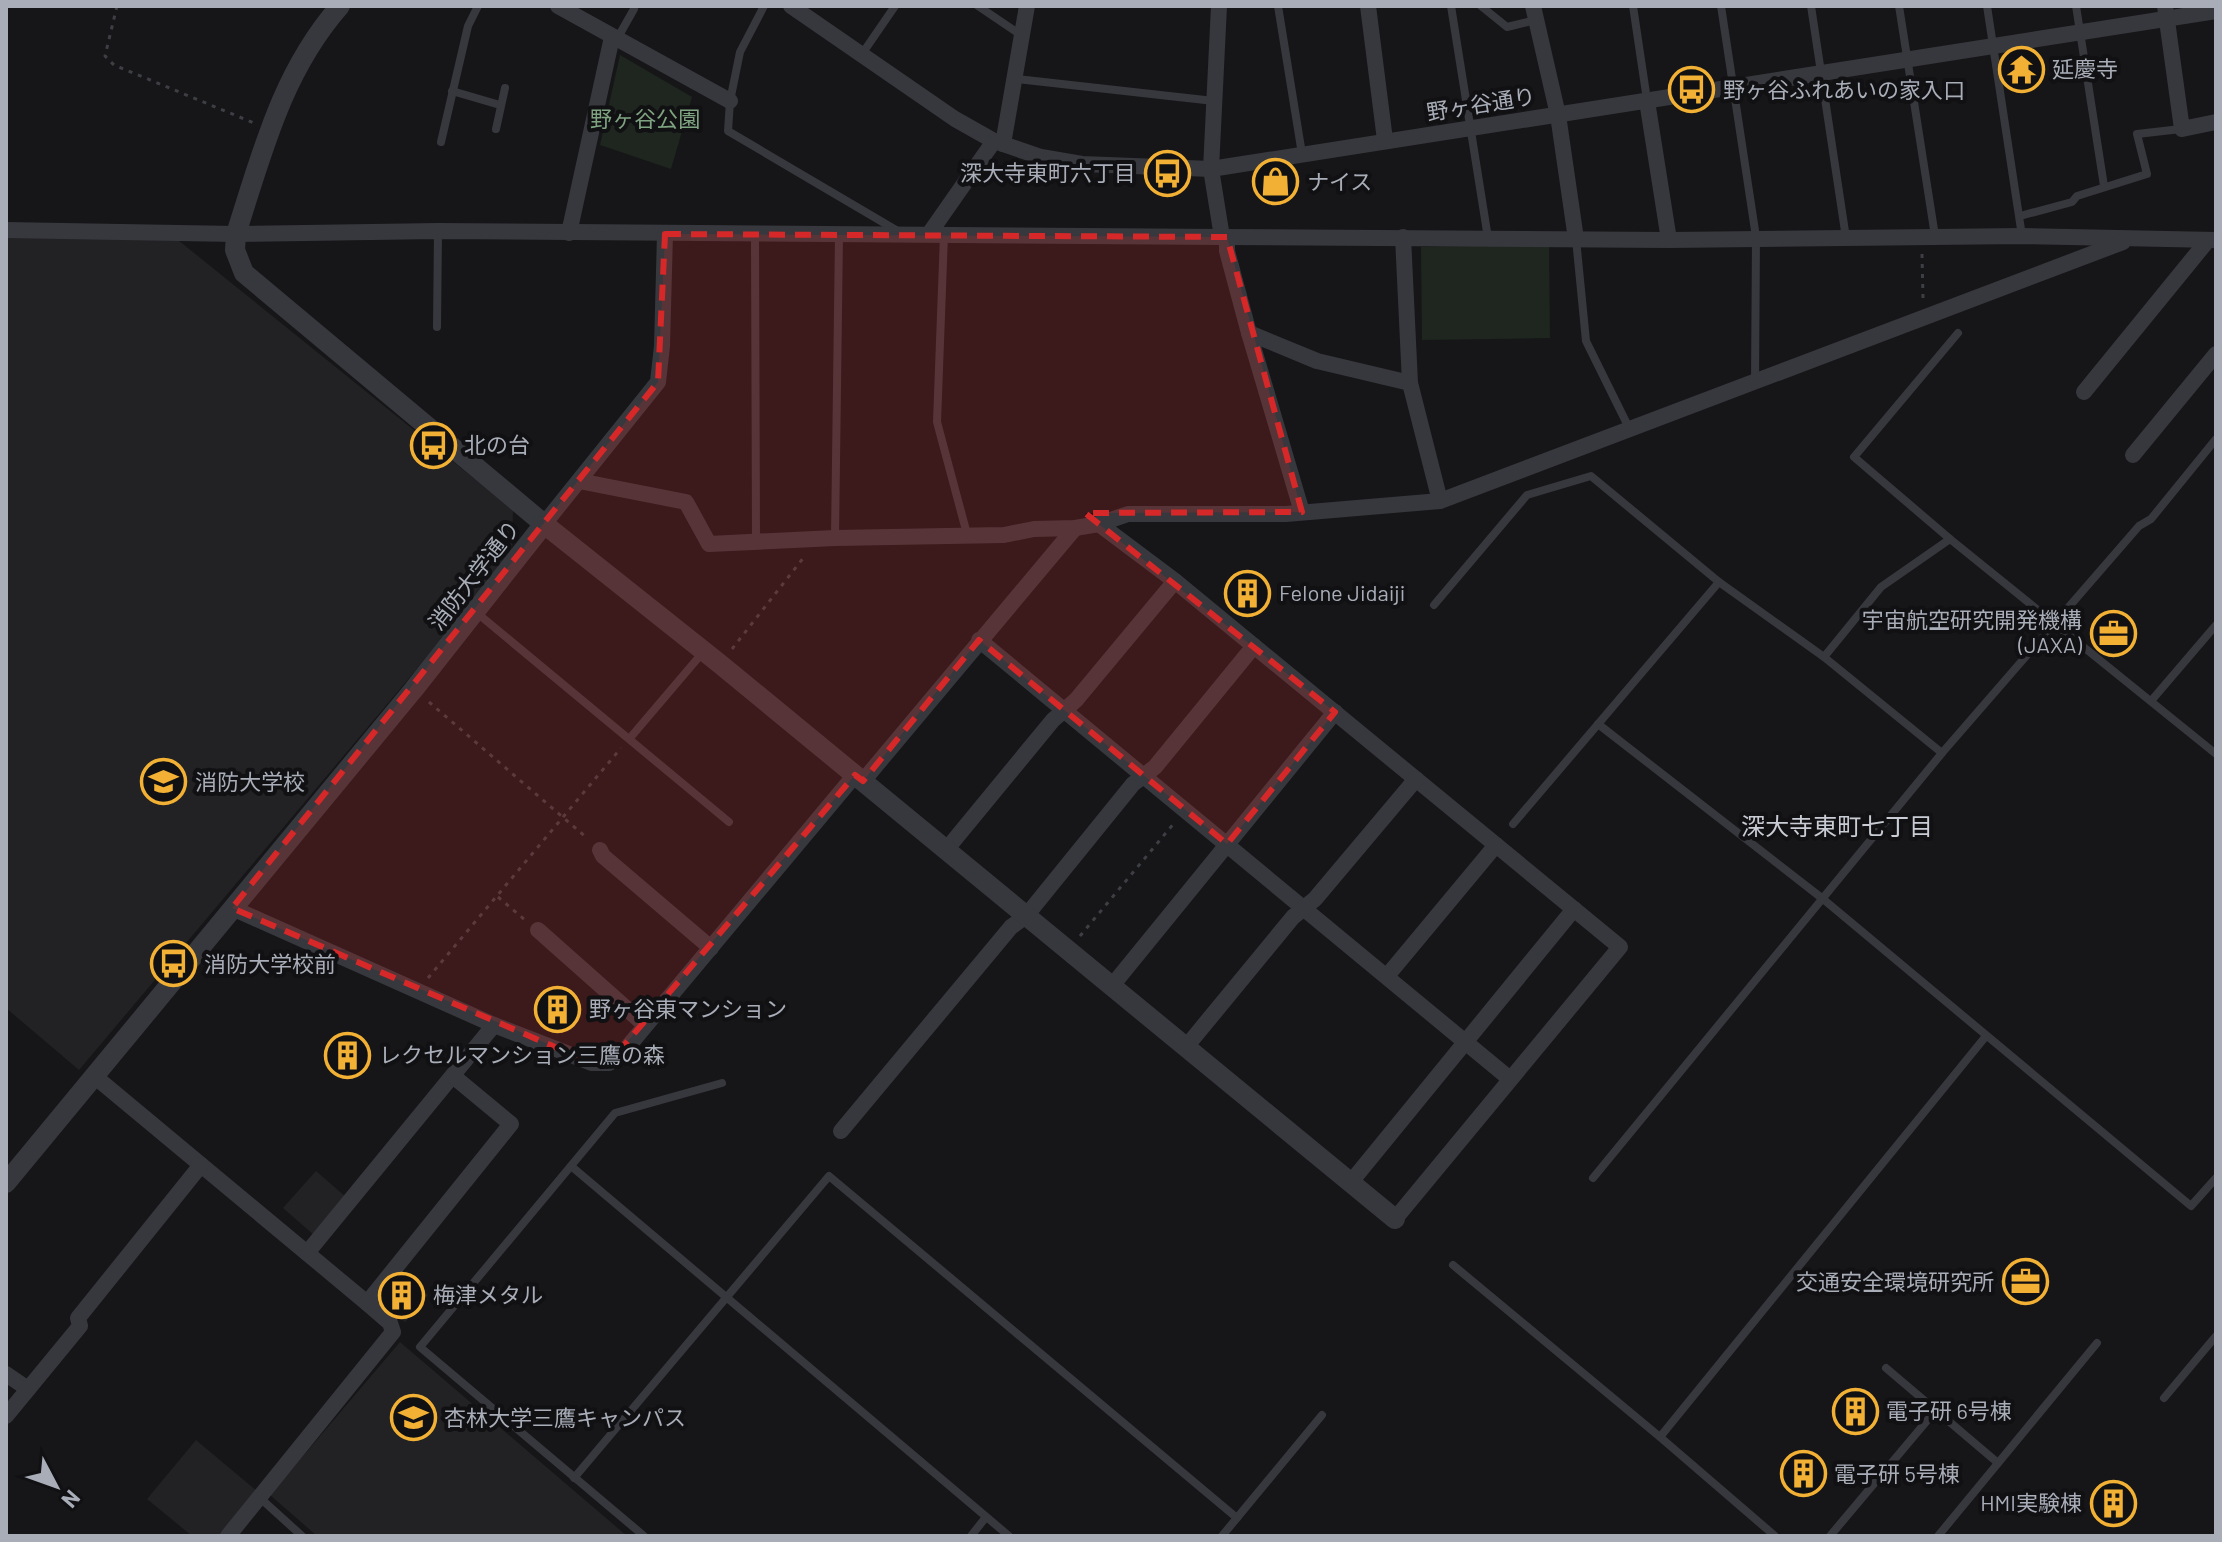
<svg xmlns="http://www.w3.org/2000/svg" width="2222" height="1542" viewBox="0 0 2222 1542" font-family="Barlow,'Noto Sans JP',sans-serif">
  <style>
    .built { fill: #222225 }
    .green { fill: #1e261f }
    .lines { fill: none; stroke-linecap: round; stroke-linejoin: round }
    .path { stroke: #3d3f44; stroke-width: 3; stroke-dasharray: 4 6; stroke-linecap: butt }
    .service { stroke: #37383d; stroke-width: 8 }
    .minor { stroke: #37383d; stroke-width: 16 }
    .tertiary { stroke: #37383d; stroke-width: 20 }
    .marked { fill: #d62828; fill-opacity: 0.2; stroke: #d62828; stroke-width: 6; stroke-dasharray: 16 10; stroke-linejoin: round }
    .labels { text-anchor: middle; stroke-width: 8; stroke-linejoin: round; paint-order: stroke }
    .poi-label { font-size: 22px; fill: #a8adb8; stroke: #111113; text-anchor: start }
    .street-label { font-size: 22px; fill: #a8adb8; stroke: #111113 }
    .park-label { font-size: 22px; fill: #7fa381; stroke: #111113 }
    .neighbourhood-label { font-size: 24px; fill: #c9ccd4; stroke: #111113 }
  </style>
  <rect width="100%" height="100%" fill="#161618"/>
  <!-- built -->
  <g class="built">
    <polygon points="6,232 178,240 513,510 512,556 79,1070 6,1008"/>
    <polygon points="316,1171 347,1198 314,1235 283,1208"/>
    <polygon points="396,1269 428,1295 405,1322 374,1294"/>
    <polygon points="400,1342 627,1536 317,1536 270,1495"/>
    <polygon points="196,1440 257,1491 221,1536 192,1536 147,1499"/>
  </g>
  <!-- green -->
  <g class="green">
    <polygon points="620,55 692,97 671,169 600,145"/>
    <polygon points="1549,245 1550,338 1422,340 1421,247"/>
  </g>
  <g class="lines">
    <!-- path -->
    <g class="path">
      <polyline points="117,6 105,56 114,65 254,123"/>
      <polyline points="1922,254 1923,298"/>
      <polyline points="732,649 804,557"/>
      <polyline points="429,702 587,838"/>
      <polyline points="498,897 525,920"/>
      <polyline points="1080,936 1175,822"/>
      <polyline points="428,978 621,748"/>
    </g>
    <!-- service -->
    <g class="service">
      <polyline points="764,6 740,52 730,101 728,131 896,230"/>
      <polyline points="978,6 1021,35"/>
      <polyline points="1278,6 1302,154"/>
      <polyline points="1451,6 1488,238"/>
      <polyline points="1481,6 1507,27 1536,20"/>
      <polyline points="1633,6 1647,100"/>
      <polyline points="1721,6 1756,237 1755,383"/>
      <polyline points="1811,6 1846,238"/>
      <polyline points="1899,6 1935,236"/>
      <polyline points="1987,6 2022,236"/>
      <polyline points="2076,6 2104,186"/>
      <polyline points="617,39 634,9"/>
      <polyline points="862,54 895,6"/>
      <polyline points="1017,79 1214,101"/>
      <polyline points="452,91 500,105"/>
      <polyline points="496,129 505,88"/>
      <polyline points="441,142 468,26 478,6"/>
      <polyline points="2020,216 2072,202 2077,196 2147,174 2137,134 2181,129"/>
      <polyline points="755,233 756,540"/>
      <polyline points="944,235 937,422 967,534"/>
      <polyline points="1576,239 1586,341 1630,430"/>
      <polyline points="437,327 438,231"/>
      <polyline points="1958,333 1854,457 1950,539 2216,754"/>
      <polyline points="835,538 839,235"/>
      <polyline points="1434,605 1527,495 1591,476 1719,582 1824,657 1942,753"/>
      <polyline points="477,613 729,822"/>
      <polyline points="1824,657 1881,587 1950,539"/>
      <polyline points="2151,701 2216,625"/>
      <polyline points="1598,724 1823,899 2191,1206 2216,1178"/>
      <polyline points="630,738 704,651"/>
      <polyline points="1513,824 1719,582"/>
      <polyline points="571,1166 1009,1536"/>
      <polyline points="1593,1178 1942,753 2139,526 2151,519 2216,439"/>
      <polyline points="1453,1265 1660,1437 1775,1536"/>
      <polyline points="1886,1368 1998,1463"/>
      <polyline points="2164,1398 2216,1336"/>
      <polyline points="1660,1437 1986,1036"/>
      <polyline points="574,1478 829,1176 1237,1518"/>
      <polyline points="259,1497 302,1536"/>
      <polyline points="644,1536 420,1347 615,1113 722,1083"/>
      <polyline points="971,1536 986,1517"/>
      <polyline points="1222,1536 1322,1415"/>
      <polyline points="1830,1536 1936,1410"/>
      <polyline points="1938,1536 2097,1343"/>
    </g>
    <!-- minor -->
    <g class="minor">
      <polyline points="558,6 730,101"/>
      <polyline points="791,6 955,119 994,141 1041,157 1082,164 1211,169 2216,11"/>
      <polyline points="1219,6 1211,169 1222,237"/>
      <polyline points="1368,6 1385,140"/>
      <polyline points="1533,6 1558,115 1576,239"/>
      <polyline points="2165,6 2182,129 2216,122"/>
      <polyline points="1647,101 1669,240"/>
      <polyline points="1003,144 1027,6"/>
      <polyline points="6,230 236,234 438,231 1222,237 1669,240 2022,236 2216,240"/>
      <polyline points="569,233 612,37"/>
      <polyline points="929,234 994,141"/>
      <polyline points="1227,237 1227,251 1249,333 1302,512"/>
      <polyline points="1403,237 1410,383 1440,501"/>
      <polyline points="1249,333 1317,361 1410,383"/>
      <polyline points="2084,392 2208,240"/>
      <polyline points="2133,455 2216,354"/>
      <polyline points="579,481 686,502 709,544 835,538 1004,535 1034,529 1075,528 1099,524 1128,514 1286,514 1440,501 2123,242"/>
      <polyline points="544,524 658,382 662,346 665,234"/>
      <polyline points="1099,524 1175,581 1620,947 1395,1219"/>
      <polyline points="979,640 1510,1079"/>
      <polyline points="863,781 1075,528"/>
      <polyline points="600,850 603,856 711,948"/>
      <polyline points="946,850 1053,720 1076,700 1175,581"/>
      <polyline points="232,908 494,1025 592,1063 609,1063 621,1055 855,775"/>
      <polyline points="538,930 645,1025"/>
      <polyline points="1387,976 1496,845"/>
      <polyline points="1111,987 1335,712"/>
      <polyline points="1186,1047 1293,917 1315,899 1416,779"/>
      <polyline points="93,1075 367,1303 390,1323 393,1332 228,1536"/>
      <polyline points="841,1131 1011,927 1026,916 1133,784 1155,767 1254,646"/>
      <polyline points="1351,1182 1574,909"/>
      <polyline points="307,1253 494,1025"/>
      <polyline points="367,1303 511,1124 453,1076"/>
      <polyline points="6,1374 28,1389"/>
      <polyline points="6,1416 80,1326 78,1318 201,1165"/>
    </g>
    <!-- tertiary -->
    <g class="tertiary">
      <path d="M340 6C282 72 262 153 236 234L235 250 244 273 544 524 720 664 1395 1219"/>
      <polyline points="6,1183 414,689 544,524"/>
    </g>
  </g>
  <!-- marked area -->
  <path class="marked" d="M665 234 1227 237 1302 512 1085 513 1335 712 1227 844 979 640 863 781 855 775 609 1063H592L232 908 658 382Z"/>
  <!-- icons -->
  <defs>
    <symbol id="temple-ring" viewBox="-11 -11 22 22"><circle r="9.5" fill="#111113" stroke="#f2b134" stroke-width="1.5"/><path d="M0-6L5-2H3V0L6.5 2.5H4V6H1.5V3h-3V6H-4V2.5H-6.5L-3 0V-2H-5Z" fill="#f2b134"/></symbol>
    <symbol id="bus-ring" viewBox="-11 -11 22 22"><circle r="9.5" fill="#111113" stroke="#f2b134" stroke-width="1.5"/><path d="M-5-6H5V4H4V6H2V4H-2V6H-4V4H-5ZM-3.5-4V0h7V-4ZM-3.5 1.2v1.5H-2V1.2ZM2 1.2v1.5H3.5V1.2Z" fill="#f2b134"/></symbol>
    <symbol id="shop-ring" viewBox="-11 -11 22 22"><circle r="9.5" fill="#111113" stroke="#f2b134" stroke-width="1.5"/><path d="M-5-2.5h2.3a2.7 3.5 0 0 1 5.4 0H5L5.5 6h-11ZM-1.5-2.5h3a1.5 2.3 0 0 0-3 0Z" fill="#f2b134"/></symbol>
    <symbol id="building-ring" viewBox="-11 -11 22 22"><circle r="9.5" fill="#111113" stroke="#f2b134" stroke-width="1.5"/><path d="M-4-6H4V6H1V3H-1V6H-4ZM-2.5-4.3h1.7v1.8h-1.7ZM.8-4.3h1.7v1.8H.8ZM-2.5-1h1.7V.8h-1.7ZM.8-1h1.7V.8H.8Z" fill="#f2b134"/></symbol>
    <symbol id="office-ring" viewBox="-11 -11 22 22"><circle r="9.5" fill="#111113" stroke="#f2b134" stroke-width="1.5"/><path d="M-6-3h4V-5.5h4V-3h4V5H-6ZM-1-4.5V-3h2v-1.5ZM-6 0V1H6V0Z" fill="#f2b134"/></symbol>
    <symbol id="school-ring" viewBox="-11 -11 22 22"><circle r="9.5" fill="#111113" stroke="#f2b134" stroke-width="1.5"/><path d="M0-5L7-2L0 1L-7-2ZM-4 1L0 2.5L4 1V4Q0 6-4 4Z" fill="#f2b134"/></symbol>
    <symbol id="university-ring" viewBox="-11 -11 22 22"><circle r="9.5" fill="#111113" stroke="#f2b134" stroke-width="1.5"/><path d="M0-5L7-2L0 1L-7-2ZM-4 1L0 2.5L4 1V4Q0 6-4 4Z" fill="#f2b134"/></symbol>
  </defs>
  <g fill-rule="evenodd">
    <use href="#temple-ring" x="1996" y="44" width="51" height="51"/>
    <use href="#bus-ring" x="1666" y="64" width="51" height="51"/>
    <use href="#bus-ring" x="1142" y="148" width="51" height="51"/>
    <use href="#shop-ring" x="1250" y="156" width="51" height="51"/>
    <use href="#bus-ring" x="408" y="420" width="51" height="51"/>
    <use href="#building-ring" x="1222" y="568" width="51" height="51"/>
    <use href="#office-ring" x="2088" y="608" width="51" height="51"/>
    <use href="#school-ring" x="138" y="756" width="51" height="51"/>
    <use href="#bus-ring" x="148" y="938" width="51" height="51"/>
    <use href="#building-ring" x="532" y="984" width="51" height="51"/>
    <use href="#building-ring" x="322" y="1030" width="51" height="51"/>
    <use href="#office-ring" x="2000" y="1256" width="51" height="51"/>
    <use href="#building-ring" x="376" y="1270" width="51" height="51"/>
    <use href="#building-ring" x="1830" y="1386" width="51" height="51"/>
    <use href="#university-ring" x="388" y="1392" width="51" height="51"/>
    <use href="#building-ring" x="1778" y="1448" width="51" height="51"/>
    <use href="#building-ring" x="2088" y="1478" width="51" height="51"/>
  </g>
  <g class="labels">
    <!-- poi labels -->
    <g class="poi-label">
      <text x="2052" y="77">延慶寺</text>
      <text x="1723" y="98">野ヶ谷ふれあいの家入口</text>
      <text x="1136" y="181" text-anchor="end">深大寺東町六丁目</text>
      <text x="1307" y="190">ナイス</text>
      <text x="464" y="453">北の台</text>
      <text x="1279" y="601">Felone Jidaiji</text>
      <text x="2082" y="628" text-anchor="end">宇宙航空研究開発機構<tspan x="2082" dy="25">(JAXA)</tspan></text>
      <text x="195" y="790">消防大学校</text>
      <text x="204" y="972">消防大学校前</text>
      <text x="589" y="1017">野ヶ谷東マンション</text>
      <text x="379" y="1063">レクセルマンション三鷹の森</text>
      <text x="1994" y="1290" text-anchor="end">交通安全環境研究所</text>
      <text x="433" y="1303">梅津メタル</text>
      <text x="1886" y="1419">電子研 6号棟</text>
      <text x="444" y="1426">杏林大学三鷹キャンパス</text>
      <text x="1834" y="1482">電子研 5号棟</text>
      <text x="2082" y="1511" text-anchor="end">HMI実験棟</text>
    </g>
    <!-- street labels -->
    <g class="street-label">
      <text transform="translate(1481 104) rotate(-9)" y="8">野ヶ谷通り</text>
      <text transform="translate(474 575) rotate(-52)" y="8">消防大学通り</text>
    </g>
    <!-- park labels -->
    <g class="park-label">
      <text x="645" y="127">野ヶ谷公園</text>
    </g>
    <!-- neighbourhood labels -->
    <g class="neighbourhood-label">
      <text x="1837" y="835">深大寺東町七丁目</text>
    </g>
  </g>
  <!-- border -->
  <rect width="2222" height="1542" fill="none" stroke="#a8adb8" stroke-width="16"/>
  <!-- north arrow -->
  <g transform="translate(56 1486) rotate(131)" stroke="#111113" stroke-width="6" paint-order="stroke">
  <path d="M0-6L14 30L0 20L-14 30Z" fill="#a8adb8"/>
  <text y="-12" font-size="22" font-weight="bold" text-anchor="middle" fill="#a8adb8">N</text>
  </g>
</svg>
